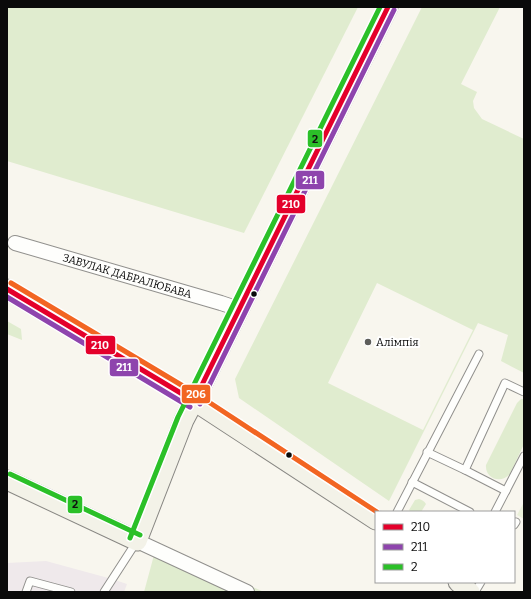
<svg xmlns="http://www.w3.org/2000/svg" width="531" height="599" viewBox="0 0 531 599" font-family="Bitter,serif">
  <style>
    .industrial { fill: #efe9eb }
    .green { fill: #e0eccf; fill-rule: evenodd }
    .pitch { fill: #eaf0d9 }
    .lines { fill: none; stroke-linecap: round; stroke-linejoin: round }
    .service-casing { stroke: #91908d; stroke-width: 9 }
    .minor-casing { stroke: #91908d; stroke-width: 16 }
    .secondary-casing { stroke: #888783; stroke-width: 21 }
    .service { stroke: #fefefc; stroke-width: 7 }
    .minor { stroke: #fefefc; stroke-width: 14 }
    .secondary { stroke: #f3f2e8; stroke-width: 19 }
    .bus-1-casing { stroke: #fff; stroke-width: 8 }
    .bus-2-casing { stroke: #fff; stroke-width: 8 }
    .bus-3-casing { stroke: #fff; stroke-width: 8 }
    .bus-4-casing { stroke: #fff; stroke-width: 8 }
    .bus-1 { stroke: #e4002b; stroke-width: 5 }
    .bus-2 { stroke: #8e44ad; stroke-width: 5 }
    .bus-3 { stroke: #2bc028; stroke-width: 5 }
    .bus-4 { stroke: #f26522; stroke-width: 5 }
    .bus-dot { fill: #0a0a0a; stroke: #fff; stroke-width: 1.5 }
    .poi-dot { fill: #5d5d5a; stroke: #fff; stroke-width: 1.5 }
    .labels { text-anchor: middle; stroke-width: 4; stroke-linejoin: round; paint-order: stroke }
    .street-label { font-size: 11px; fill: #0a0a0a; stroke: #fff }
    .poi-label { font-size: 11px; fill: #0a0a0a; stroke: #fff; text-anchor: start }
    .line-badge { stroke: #fff; stroke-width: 1.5 }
    .badge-label { font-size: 11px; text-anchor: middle; font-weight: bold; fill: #fff }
    .pale-badge-label { font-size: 11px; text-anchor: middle; font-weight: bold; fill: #111 }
  </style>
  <rect width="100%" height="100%" fill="#f8f6ee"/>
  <!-- industrial -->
  <polygon class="industrial" points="46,561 112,579 127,584 124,592 7,592 7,563"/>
  <!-- green -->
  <g class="green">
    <polygon points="7,7 358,7 244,233 7,161"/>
    <path d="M422 7H500L461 84 477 92 473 101 474 108 482 119 524 139V373L501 361 508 335 478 323 389 501 239 398 235 379ZM377 283 473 330 423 430 328 383Z"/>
    <polygon points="7,321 21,329 22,340 7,334"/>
    <path d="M521 399H524V444L510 474C501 484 485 479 486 465L517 403Z"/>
    <path d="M419 499C422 500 424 501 426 504L421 512H411L409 510 415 500Z"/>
    <polygon points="157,544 264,592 144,592"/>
  </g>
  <!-- pitch -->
  <polygon class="pitch" points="524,502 524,519 517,515"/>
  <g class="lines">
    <defs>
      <g id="service">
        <polyline points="427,452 465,470 505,383 524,392"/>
        <polyline points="465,470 506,491"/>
        <polyline points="412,482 470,512"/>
        <polyline points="397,512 479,354"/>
        <polyline points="495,512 524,456"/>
        <polyline points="514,525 516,522"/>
        <polyline points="26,592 30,581 71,592"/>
        <polyline points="104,592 137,541"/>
        <polyline points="475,592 481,582"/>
      </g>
      <g id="minor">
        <path id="s1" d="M15 243 221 303 239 309"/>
        <polyline points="137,541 247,592"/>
      </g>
      <g id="secondary">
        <polyline points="7,289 194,401 376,520"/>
        <polyline points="7,480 137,541 184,420 194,401 388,7"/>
        <polyline points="458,582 470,592"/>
      </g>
    </defs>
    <!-- service casing -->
    <use href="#service" class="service-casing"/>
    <!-- minor casing -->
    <use href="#minor" class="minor-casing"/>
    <!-- secondary casing -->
    <use href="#secondary" class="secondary-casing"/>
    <!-- service -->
    <use href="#service" class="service"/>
    <!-- minor -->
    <use href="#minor" class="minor"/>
    <!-- secondary -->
    <use href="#secondary" class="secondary"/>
    <defs>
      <g id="bus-1">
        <polyline points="7,289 194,401"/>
        <polyline points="194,401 388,7"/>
      </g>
      <g id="bus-2">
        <polyline points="7,297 190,407"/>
        <polyline points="200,404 394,10"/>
      </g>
      <g id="bus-3">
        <polyline points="10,474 140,535"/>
        <polyline points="130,538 178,417 380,7"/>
      </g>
      <polyline id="bus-4" points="11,283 198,395 377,512"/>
    </defs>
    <!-- bus-1 casing -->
    <use href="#bus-1" class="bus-1-casing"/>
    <!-- bus-2 casing -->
    <use href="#bus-2" class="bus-2-casing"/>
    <!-- bus-3 casing -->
    <use href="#bus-3" class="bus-3-casing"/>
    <!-- bus-4 casing -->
    <use href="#bus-4" class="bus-4-casing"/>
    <!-- bus-1 -->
    <use href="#bus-1" class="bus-1"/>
    <!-- bus-2 -->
    <use href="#bus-2" class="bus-2"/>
    <!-- bus-3 -->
    <use href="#bus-3" class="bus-3"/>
    <!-- bus-4 -->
    <use href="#bus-4" class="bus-4"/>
  </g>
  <!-- markers -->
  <g class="bus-dot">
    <circle cx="254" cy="294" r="3.5"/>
    <circle cx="289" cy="455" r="3.5"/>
  </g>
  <circle class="poi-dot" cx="368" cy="342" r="4"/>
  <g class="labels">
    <!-- street labels -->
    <g class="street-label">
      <text dy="4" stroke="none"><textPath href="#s1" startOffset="117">ЗАВУЛАК ДАБРАЛЮБАВА</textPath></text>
    </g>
    <!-- poi labels -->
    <g class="poi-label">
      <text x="376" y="346">Алімпія</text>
    </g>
  </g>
  <g class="line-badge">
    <rect x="307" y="129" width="16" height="19" rx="4" fill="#2bc028"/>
    <rect x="295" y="170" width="30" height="20" rx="4" fill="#8e44ad"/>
    <rect x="276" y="194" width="30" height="20" rx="4" fill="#e4002b"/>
    <rect x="85" y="335" width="31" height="20" rx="4" fill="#e4002b"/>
    <rect x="109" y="358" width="30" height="19" rx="4" fill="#8e44ad"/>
    <rect x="181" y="384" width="30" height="20" rx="4" fill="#f26522"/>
    <rect x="67" y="495" width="16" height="19" rx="4" fill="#2bc028"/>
  </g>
  <g class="badge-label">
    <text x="310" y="184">211</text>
    <text x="291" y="208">210</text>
    <text x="100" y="349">210</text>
    <text x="124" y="371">211</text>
    <text x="196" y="398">206</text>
  </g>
  <g class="pale-badge-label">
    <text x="315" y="143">2</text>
    <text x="75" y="508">2</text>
  </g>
  <!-- border -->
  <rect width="531" height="599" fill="none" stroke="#0a0a0a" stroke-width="16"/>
  <!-- legend -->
  <rect x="375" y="511" width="140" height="72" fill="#ffffff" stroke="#9d9d9d"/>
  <rect x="383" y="524" width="20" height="6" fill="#e4002b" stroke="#9d9d9d"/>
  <text x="411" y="531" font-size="12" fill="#0a0a0a">210</text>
  <rect x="383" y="544" width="20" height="6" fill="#8e44ad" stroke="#9d9d9d"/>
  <text x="411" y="551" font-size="12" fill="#0a0a0a">211</text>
  <rect x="383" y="564" width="20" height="6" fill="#2bc028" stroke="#9d9d9d"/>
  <text x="411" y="571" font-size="12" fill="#0a0a0a">2</text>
</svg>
